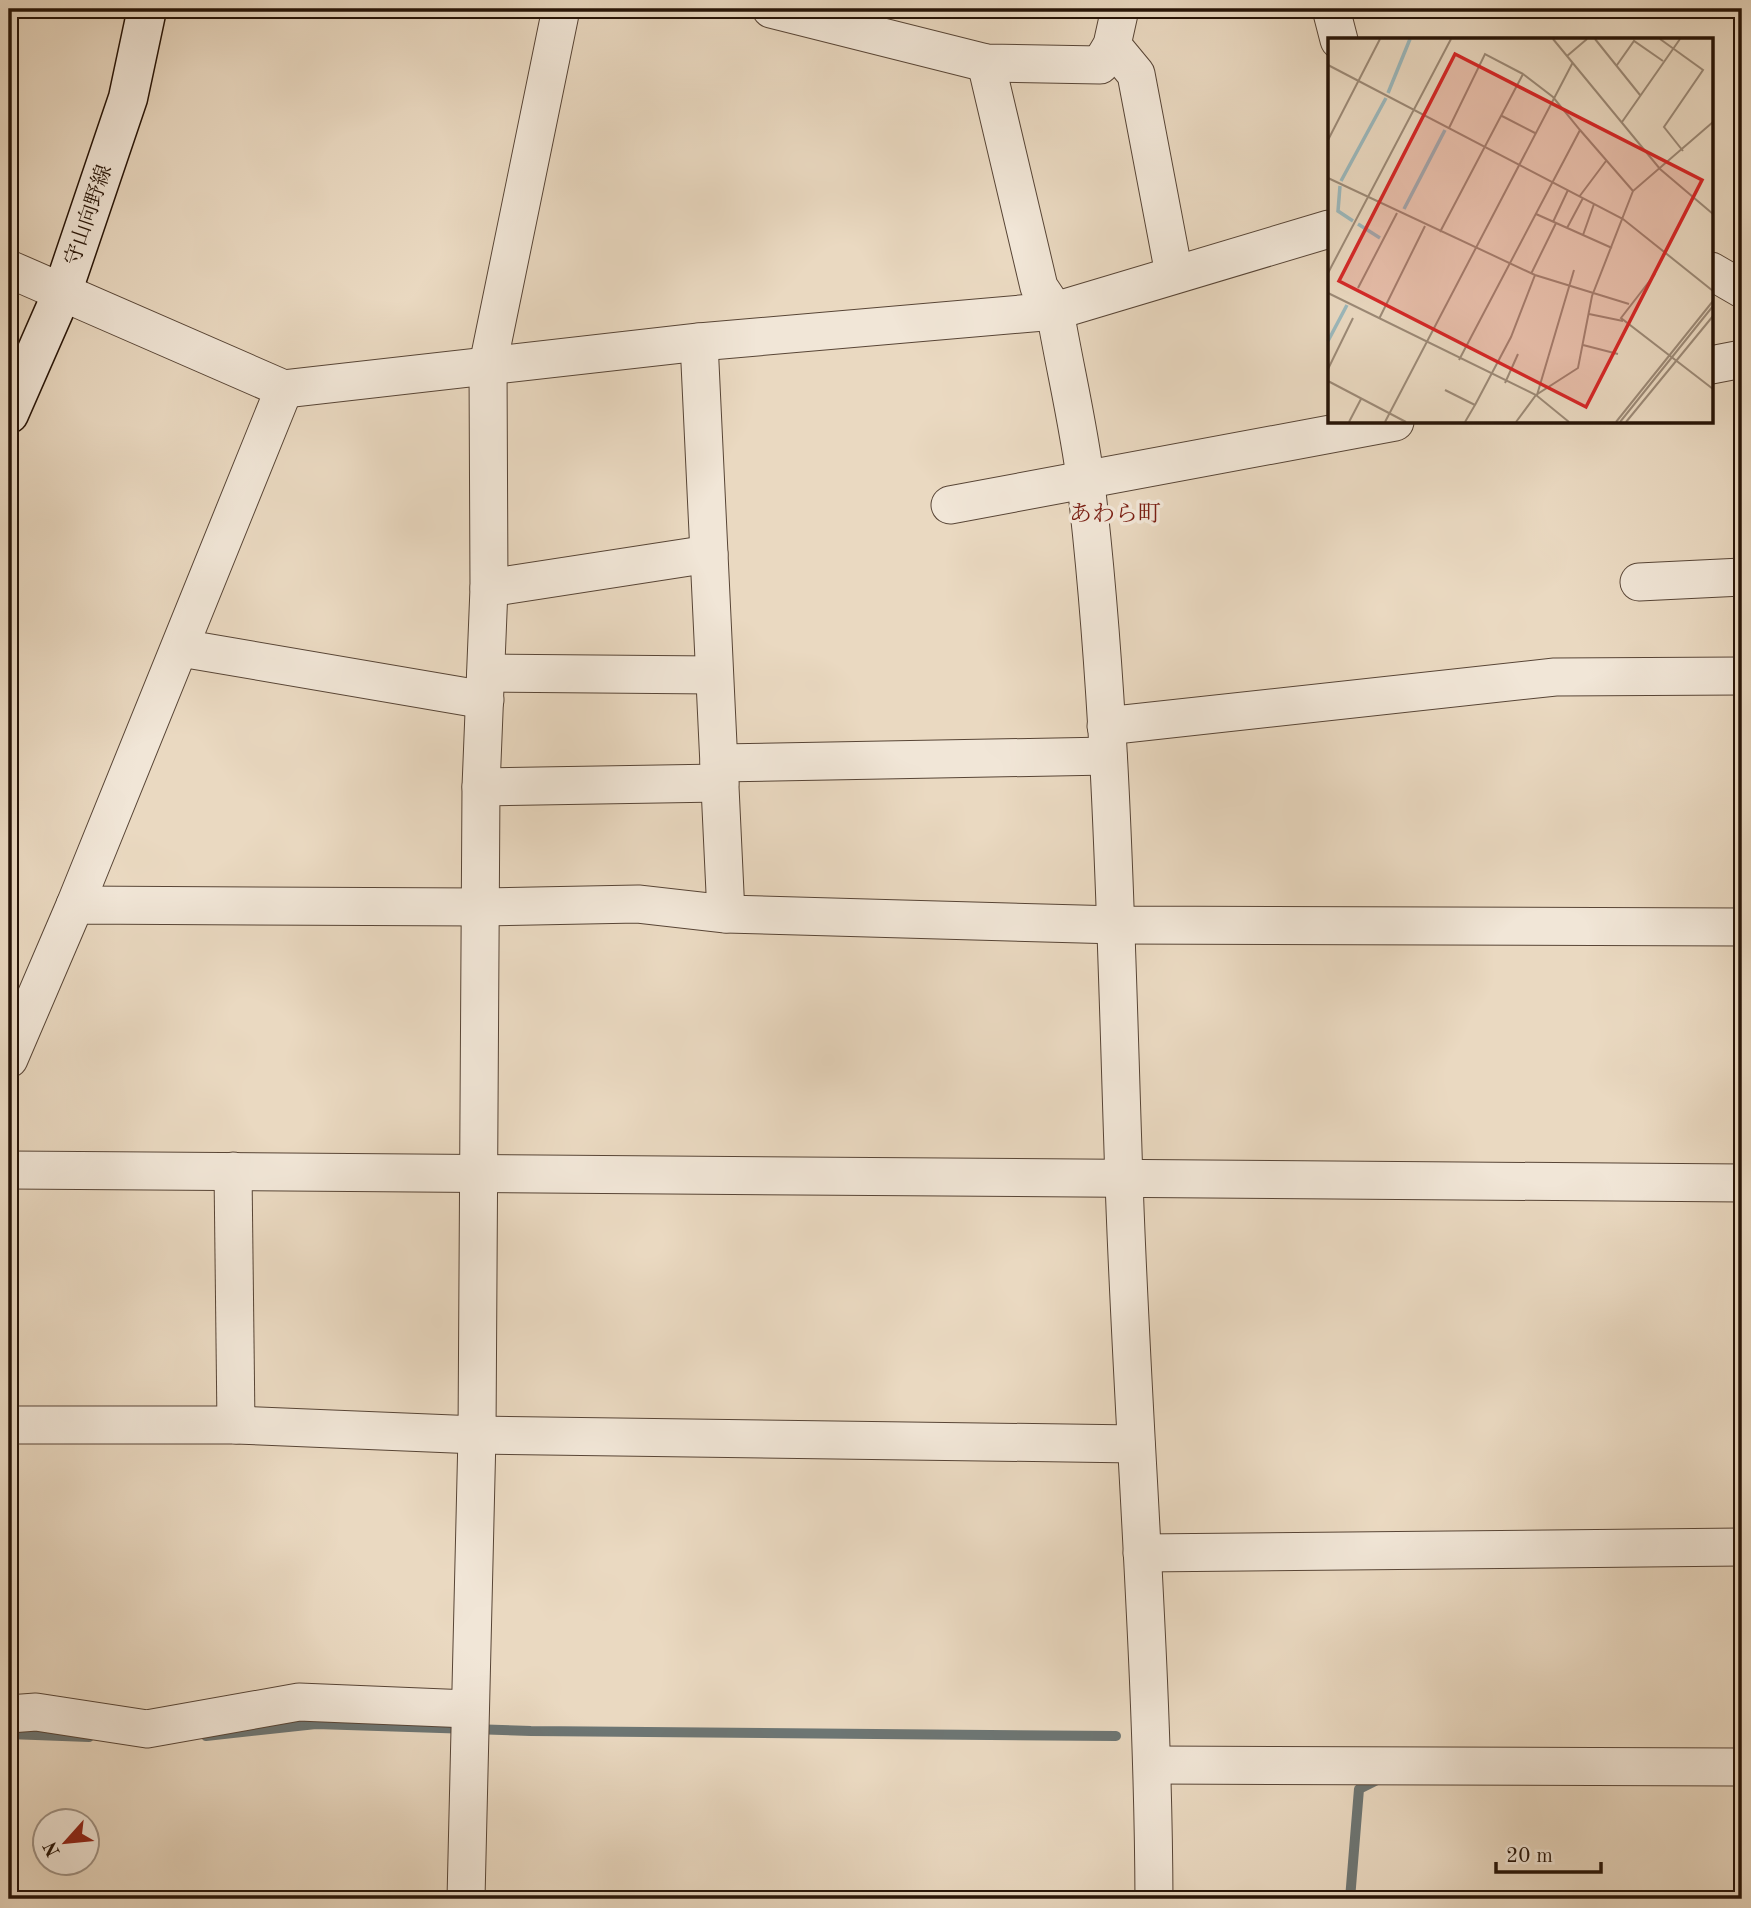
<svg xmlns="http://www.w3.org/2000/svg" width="1751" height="1908" viewBox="0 0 1751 1908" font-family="'Old Standard TT','Noto Serif JP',serif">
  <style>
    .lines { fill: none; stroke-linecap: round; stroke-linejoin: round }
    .stream { stroke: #6d7674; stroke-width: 10 }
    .minor-casing { stroke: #584536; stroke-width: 39 }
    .secondary-casing { stroke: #271407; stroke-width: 41 }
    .minor { stroke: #f1e6d7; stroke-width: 37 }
    .secondary { stroke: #f1e6d7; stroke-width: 38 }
    .labels { text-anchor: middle; stroke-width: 7; stroke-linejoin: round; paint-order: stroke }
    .street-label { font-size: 21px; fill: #271407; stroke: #f1e6d7 }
    .neighbourhood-label { font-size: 23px; fill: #7a1f14; stroke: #f1e6d7 }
    .inset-river { fill: none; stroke: #9bb8bc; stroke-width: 3.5 }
    .inset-road { fill: none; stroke: #9c8a77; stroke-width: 2 }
    .view { fill: #d62828; fill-opacity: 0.15; stroke: #d62828; stroke-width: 3.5 }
    .inset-edge { fill: none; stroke: #271407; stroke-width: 3.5 }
  </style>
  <rect width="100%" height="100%" fill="#ead9c1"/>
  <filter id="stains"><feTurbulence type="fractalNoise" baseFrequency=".00286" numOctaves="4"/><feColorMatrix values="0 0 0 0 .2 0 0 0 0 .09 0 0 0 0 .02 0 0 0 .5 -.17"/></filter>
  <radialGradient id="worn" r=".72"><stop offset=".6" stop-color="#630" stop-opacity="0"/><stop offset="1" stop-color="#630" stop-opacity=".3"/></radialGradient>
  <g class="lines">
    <!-- stream -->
    <g class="stream">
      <polyline points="9,1734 89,1737"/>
      <polyline points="206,1736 316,1724 531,1731 1116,1736"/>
      <polyline points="1350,1899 1359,1789 1379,1779"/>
    </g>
    <defs>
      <g id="minor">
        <polyline points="771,9 986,63 1100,65 1112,45 1120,9"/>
        <polyline points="1331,9 1339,40"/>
        <polyline points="1112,45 1136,74 1174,274"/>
        <path d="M986 63 1039 287 1055 311C1065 369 1079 427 1086 484 1113 715 1116 948 1124 1180 1132 1420 1153 1659 1154 1899"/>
        <polyline points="9,269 284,389 699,342 1055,311 1329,229"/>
        <polyline points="1711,271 1742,289"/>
        <polyline points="699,342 726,914"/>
        <polyline points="1711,365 1742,359"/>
        <polyline points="950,505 1395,422"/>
        <polyline points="1639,582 1742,577"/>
        <polyline points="489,588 709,554"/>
        <polyline points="181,648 485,700"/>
        <polyline points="486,673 714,675"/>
        <polyline points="1106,726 1555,677 1742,676"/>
        <polyline points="719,763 1108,756"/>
        <polyline points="481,787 720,783"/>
        <polyline points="75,905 284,389"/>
        <polyline points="9,1059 75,905 482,907 638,904 726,914 1118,925 1742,927"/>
        <polyline points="9,1170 1742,1183"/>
        <polyline points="233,1171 236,1425"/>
        <polyline points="9,1425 236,1425 477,1435 1136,1444"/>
        <polyline points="1142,1553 1742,1547"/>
        <polyline points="9,1714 36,1712 147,1729 299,1702 469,1709"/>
        <polyline points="1154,1765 1735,1767"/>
        <polyline points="466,1899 477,1435 481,787 489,588 488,365 561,9"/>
      </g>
      <polyline id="secondary" points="9,414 62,293 128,98 147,9"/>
    </defs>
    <!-- minor casing -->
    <use href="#minor" class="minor-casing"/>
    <!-- secondary casing -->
    <use href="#secondary" class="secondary-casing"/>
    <!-- minor -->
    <use href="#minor" class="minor"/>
    <!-- secondary -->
    <use href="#secondary" class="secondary"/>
  </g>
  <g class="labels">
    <!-- street labels -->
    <g class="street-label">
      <text transform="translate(88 215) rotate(-71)" y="7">守山向野線</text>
    </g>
    <!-- neighbourhood labels -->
    <g class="neighbourhood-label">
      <text x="1115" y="521">あわら町</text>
    </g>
  </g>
  <!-- overview -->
  <g transform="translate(1328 38)">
    <rect width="385" height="385" fill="#ead9c1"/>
    <path class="inset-river" d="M60 55 82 1M13 143 58 60M12 148 10 173 25 183M76 171 117 92M30 186 52 200M0 303 19 267"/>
    <path class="inset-road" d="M225 1 332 131 385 176M267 1 312 57M332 1 375 32 336 89 355 113M239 18 259 1M0 27 295 181 385 253M289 27 306 3 335 23M174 78 207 95M294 84 352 1M121 90 157 16 195 36M252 92 305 153M0 102 52 1M0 140 207 237 301 266M251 159 278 123M208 176 284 210M225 184 240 152M239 190 255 160M112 194 195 36 225 59 252 92 131 322M255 197 266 166M0 235 123 1M203 236 228 185M327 236 293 280 385 351M30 250 69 175M0 255 208 357 241 384M261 276 295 283M51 281 97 188M255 307 290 316M0 331 25 280M0 343 78 384M177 345 190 316M117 352 147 367 137 384M209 357 246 232M147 367 183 299 207 237M21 384 33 361M57 384 245 24M188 384 208 357 250 330 264 258 305 153 385 84M288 384 385 263M292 384 385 268M298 384 385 278"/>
    <path class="view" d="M127 16 374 142 258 369 11 243Z"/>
    <rect width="385" height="385" class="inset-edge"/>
  </g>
  <!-- margin -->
  <rect width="1751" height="1908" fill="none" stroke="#ead9c1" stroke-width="35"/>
  <rect x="10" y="10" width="1730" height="1887" fill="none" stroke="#271407" stroke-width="3.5"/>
  <rect x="18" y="18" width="1716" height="1873" fill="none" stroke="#271407" stroke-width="2"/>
  <!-- north arrow -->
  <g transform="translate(66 1842) rotate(243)"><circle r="33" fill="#f1e6d7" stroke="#a09284" stroke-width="2"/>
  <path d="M0-5L12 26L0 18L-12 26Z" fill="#8f2418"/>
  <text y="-10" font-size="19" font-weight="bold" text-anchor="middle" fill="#271407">N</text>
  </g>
  <!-- scale -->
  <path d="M1496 1862v10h105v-10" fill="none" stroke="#271407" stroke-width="3.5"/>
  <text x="1506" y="1862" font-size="21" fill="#271407" stroke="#f1e6d7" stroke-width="5" paint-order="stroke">20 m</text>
  <rect width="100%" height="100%" filter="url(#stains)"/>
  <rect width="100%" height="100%" fill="url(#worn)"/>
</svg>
